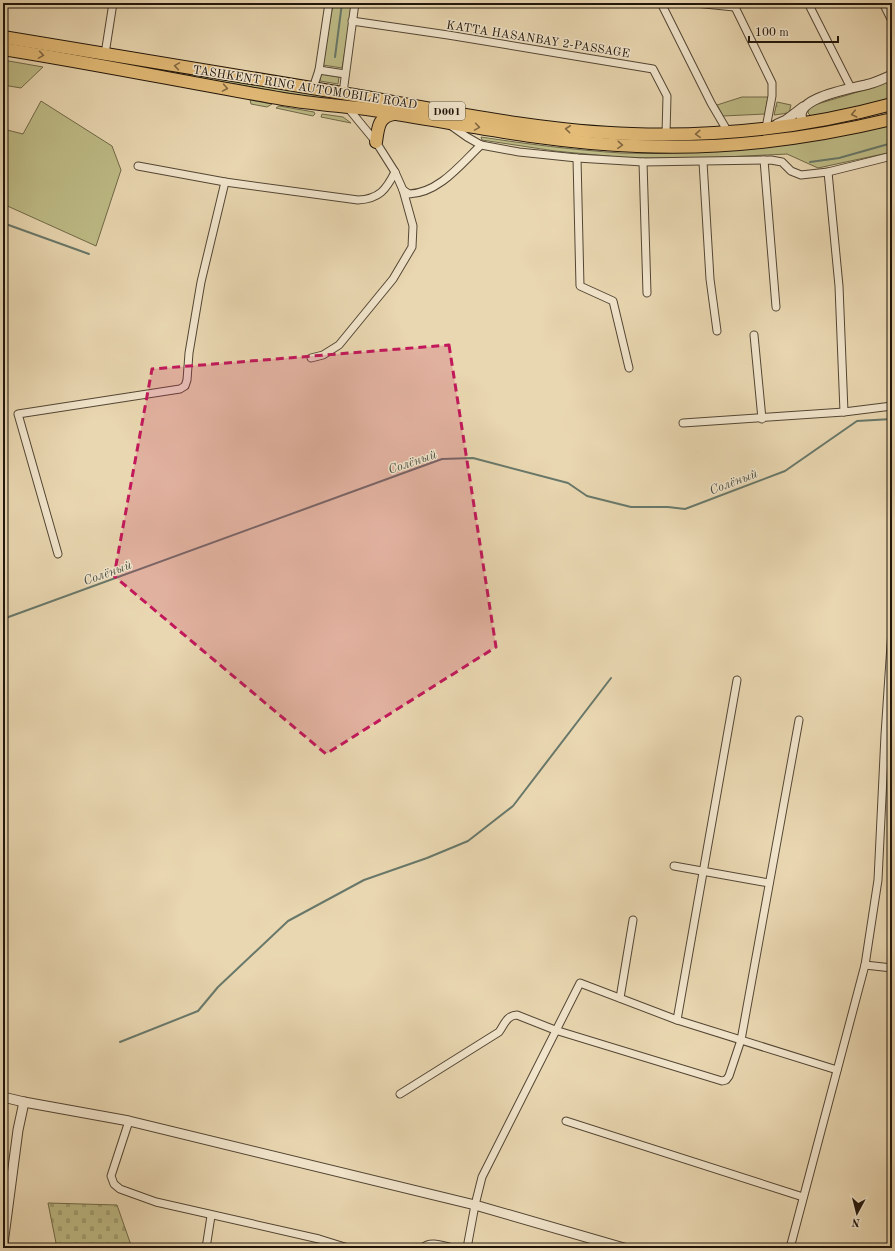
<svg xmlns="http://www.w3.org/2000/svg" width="895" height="1251" viewBox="0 0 895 1251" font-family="'Old Standard TT',serif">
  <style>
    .green { fill: #bebc87; stroke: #706949 }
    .forest { fill: url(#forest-firs); stroke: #706949 }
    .cemetery { fill: url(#cemetery-stones); stroke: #706949 }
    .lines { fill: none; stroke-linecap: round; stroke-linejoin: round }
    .stream { stroke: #68786a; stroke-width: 2 }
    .minor-casing { stroke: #534634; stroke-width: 9 }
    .tertiary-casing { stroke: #534634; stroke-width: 11 }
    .trunk-casing { stroke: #21160b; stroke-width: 14 }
    .minor { stroke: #f1e5cc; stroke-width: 7 }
    .tertiary { stroke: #f1e5cc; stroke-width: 9 }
    .trunk { stroke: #e4bc78; stroke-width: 12 }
    .oneway { stroke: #826942 }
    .marked { fill: #c2185b; fill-opacity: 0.2; stroke: #c2185b; stroke-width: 3; stroke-dasharray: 8 5; stroke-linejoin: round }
    .labels { text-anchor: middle; stroke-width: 3; stroke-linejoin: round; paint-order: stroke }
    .shield { fill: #f1e5cc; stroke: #5f5445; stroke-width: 1 }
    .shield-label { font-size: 11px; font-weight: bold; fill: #21160b }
    .street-label { font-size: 12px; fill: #21160b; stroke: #f1e5cc }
    .water-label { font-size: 13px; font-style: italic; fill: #4a4f43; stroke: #f1e5cc }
  </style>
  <defs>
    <pattern id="forest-firs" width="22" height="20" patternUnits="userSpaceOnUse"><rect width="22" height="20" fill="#bebc87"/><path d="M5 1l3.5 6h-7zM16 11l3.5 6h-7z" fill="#a3a173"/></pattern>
    <pattern id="cemetery-stones" width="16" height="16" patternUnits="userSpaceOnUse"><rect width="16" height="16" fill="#bebc87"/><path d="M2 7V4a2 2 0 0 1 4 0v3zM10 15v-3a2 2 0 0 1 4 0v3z" fill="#a3a173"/></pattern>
  </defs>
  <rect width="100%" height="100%" fill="#e9d7b1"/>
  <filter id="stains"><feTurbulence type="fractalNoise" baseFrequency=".005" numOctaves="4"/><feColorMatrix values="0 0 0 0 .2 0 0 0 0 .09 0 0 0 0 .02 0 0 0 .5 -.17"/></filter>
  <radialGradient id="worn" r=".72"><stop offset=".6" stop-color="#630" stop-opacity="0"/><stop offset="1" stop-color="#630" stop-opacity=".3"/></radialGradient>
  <!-- green -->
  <g class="green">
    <polygon points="333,3 353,3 342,68 323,65"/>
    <polygon points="3,41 332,96 328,100 3,45"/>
    <polygon points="3,60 43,67 21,88 3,85"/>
    <polygon points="321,74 339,77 338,84 320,81"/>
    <polygon points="892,80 892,98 841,111 811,116 808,113 808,110 814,105 871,88"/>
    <polygon points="742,97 768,97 765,114 723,116 717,105"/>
    <polygon points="250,100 272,104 267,107 251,104"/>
    <polygon points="41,101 112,146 121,170 96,246 3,204 3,129 23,134"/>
    <polygon points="279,106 314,112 315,114 313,116 276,108"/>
    <polygon points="322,114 343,117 351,123 321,117"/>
    <path d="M892 123V152L818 168 787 154 704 158H628L555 151 482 140 481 137C527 144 574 150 621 153 649 154 677 153 704 152Z"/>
  </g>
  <!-- forest -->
  <polygon class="forest" points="777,102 791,105 789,113 774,115"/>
  <!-- cemetery -->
  <polygon class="cemetery" points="48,1203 117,1205 132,1248 57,1248"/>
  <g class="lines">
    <!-- stream -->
    <g class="stream">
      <polyline points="335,57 342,3"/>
      <polyline points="810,162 839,158 892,143"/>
      <polyline points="3,223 89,254"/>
      <polyline points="3,619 442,459 473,458 568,483 587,496 631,507 668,507 685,509 785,471 857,421 892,419"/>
      <polyline points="120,1042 198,1011 218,987 288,921 364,880 427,858 468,841 513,806 611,678"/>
    </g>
    <defs>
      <g id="minor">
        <polyline points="661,3 711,103 728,132"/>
        <polyline points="695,3 734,7"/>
        <polyline points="733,3 772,83 772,96 766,128"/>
        <polyline points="808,3 851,88"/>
        <polyline points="883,3 892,21"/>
        <polyline points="352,21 448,35 653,69 667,96 666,134"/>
        <polyline points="105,54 113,3"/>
        <polyline points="319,70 345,74"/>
        <polyline points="313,88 319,70 329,3"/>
        <polyline points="343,93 355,3"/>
        <polyline points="450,125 467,137 481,145 519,152 577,158 643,162 771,160 782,162 791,171 801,175 828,172 892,156"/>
        <polyline points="577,158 580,286 613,301 629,368"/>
        <polyline points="764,160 776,307"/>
        <polyline points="643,162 647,293"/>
        <polyline points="703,162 710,279 717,331"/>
        <path d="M138 166 225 182 358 200C379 199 386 190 395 172"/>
        <polyline points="828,172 839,286 844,412"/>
        <path d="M403 190 409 194C439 193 461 164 481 145"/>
        <polyline points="754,335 762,419"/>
        <polyline points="311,358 323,355 339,345 393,279 412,247 413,226 403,190 395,172 376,142 348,108"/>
        <polyline points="683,423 844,412 892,406"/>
        <polyline points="58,554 18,414 180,389 185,386 187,380 189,353 201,282 225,182"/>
        <polyline points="674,866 769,883"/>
        <polyline points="865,965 892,968"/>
        <polyline points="620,998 633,920"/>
        <polyline points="677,1020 737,680"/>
        <path d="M400 1094 499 1032C504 1025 507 1015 517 1015L555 1030 722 1081 726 1080 729 1076 741 1040 799 720"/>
        <polyline points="129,1121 111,1176 114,1184 120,1189 156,1202 319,1239 348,1248"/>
        <polyline points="566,1121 803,1197"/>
        <polyline points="206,1248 211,1216"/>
        <path d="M422 1248C431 1240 443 1246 453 1248"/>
        <polyline points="467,1248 475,1205 482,1177 580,983 677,1020 837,1070"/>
        <polyline points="790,1248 865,965 878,880 885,735 892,630"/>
      </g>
      <g id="tertiary">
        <path d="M804 123C786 98 856 88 869 84 877 82 885 78 892 75"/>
        <polyline points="777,124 786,120 803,107"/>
        <polyline points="3,1097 24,1102 129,1121 475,1205 624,1248"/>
        <polyline points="3,1244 18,1130 24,1102"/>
      </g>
      <g id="trunk">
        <path d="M3 37C116 55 229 74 342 93 437 109 536 131 632 134 719 137 808 127 892 104"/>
        <path d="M3 49C97 64 190 83 283 99 313 104 343 106 373 110 460 124 548 143 637 146 722 150 809 139 892 119"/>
        <path d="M376 142C378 129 378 116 394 114"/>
      </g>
    </defs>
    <!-- minor casing -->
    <use href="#minor" class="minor-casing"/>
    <!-- tertiary casing -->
    <use href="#tertiary" class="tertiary-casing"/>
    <!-- trunk casing -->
    <use href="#trunk" class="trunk-casing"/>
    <!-- minor -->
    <use href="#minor" class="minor"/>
    <!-- tertiary -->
    <use href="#tertiary" class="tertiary"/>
    <!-- trunk -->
    <use href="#trunk" class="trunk"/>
  </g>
  <!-- one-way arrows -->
  <defs><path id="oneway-chevron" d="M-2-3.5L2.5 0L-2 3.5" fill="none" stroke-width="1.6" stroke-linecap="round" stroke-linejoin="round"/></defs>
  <g class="oneway">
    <use href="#oneway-chevron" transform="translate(41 55) rotate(9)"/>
    <use href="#oneway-chevron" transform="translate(177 66) rotate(-171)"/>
    <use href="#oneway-chevron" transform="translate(225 88) rotate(10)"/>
    <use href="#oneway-chevron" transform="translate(854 114) rotate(168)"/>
    <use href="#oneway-chevron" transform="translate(477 127) rotate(9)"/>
    <use href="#oneway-chevron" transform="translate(568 129) rotate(-174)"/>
    <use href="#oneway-chevron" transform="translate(698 134) rotate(177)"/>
    <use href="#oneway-chevron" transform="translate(620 145) rotate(4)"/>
  </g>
  <!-- marked area -->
  <path class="marked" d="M449 345 496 647 326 754 114 576 152 369Z"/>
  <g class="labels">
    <!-- shield labels -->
    <rect class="shield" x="429" y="102" width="36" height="18" rx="3"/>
    <g class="shield-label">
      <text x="447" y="115">D001</text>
    </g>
    <!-- street labels -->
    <g class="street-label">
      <text transform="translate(538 39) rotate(9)" y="4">KATTA HASANBAY 2-PASSAGE</text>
      <text transform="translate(305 87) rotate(9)" y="4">TASHKENT RING AUTOMOBILE ROAD</text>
    </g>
    <!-- water labels -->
    <g class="water-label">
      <text transform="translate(412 461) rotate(-19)" y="5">Солёный</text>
      <text transform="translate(733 481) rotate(-21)" y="5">Солёный</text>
      <text transform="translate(107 572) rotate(-20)" y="5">Солёный</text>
    </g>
  </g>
  <!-- margin -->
  <rect width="895" height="1251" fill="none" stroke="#e9d7b1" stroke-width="16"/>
  <rect x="4" y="4" width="887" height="1243" fill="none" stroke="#21160b" stroke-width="2"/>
  <rect x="8" y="8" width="879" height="1235" fill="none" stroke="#21160b"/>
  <!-- north arrow -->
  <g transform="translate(857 1213) rotate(187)" stroke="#f1e5cc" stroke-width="3" paint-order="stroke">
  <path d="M0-3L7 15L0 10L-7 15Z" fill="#21160b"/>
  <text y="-6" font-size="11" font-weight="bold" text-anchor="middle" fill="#21160b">N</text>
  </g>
  <!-- scale -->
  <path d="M749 36v6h89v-6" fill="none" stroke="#21160b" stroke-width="2"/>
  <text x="755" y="36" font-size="12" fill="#21160b" stroke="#f1e5cc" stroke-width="3" paint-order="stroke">100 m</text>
  <rect width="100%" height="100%" filter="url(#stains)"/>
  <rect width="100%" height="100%" fill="url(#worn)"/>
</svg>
